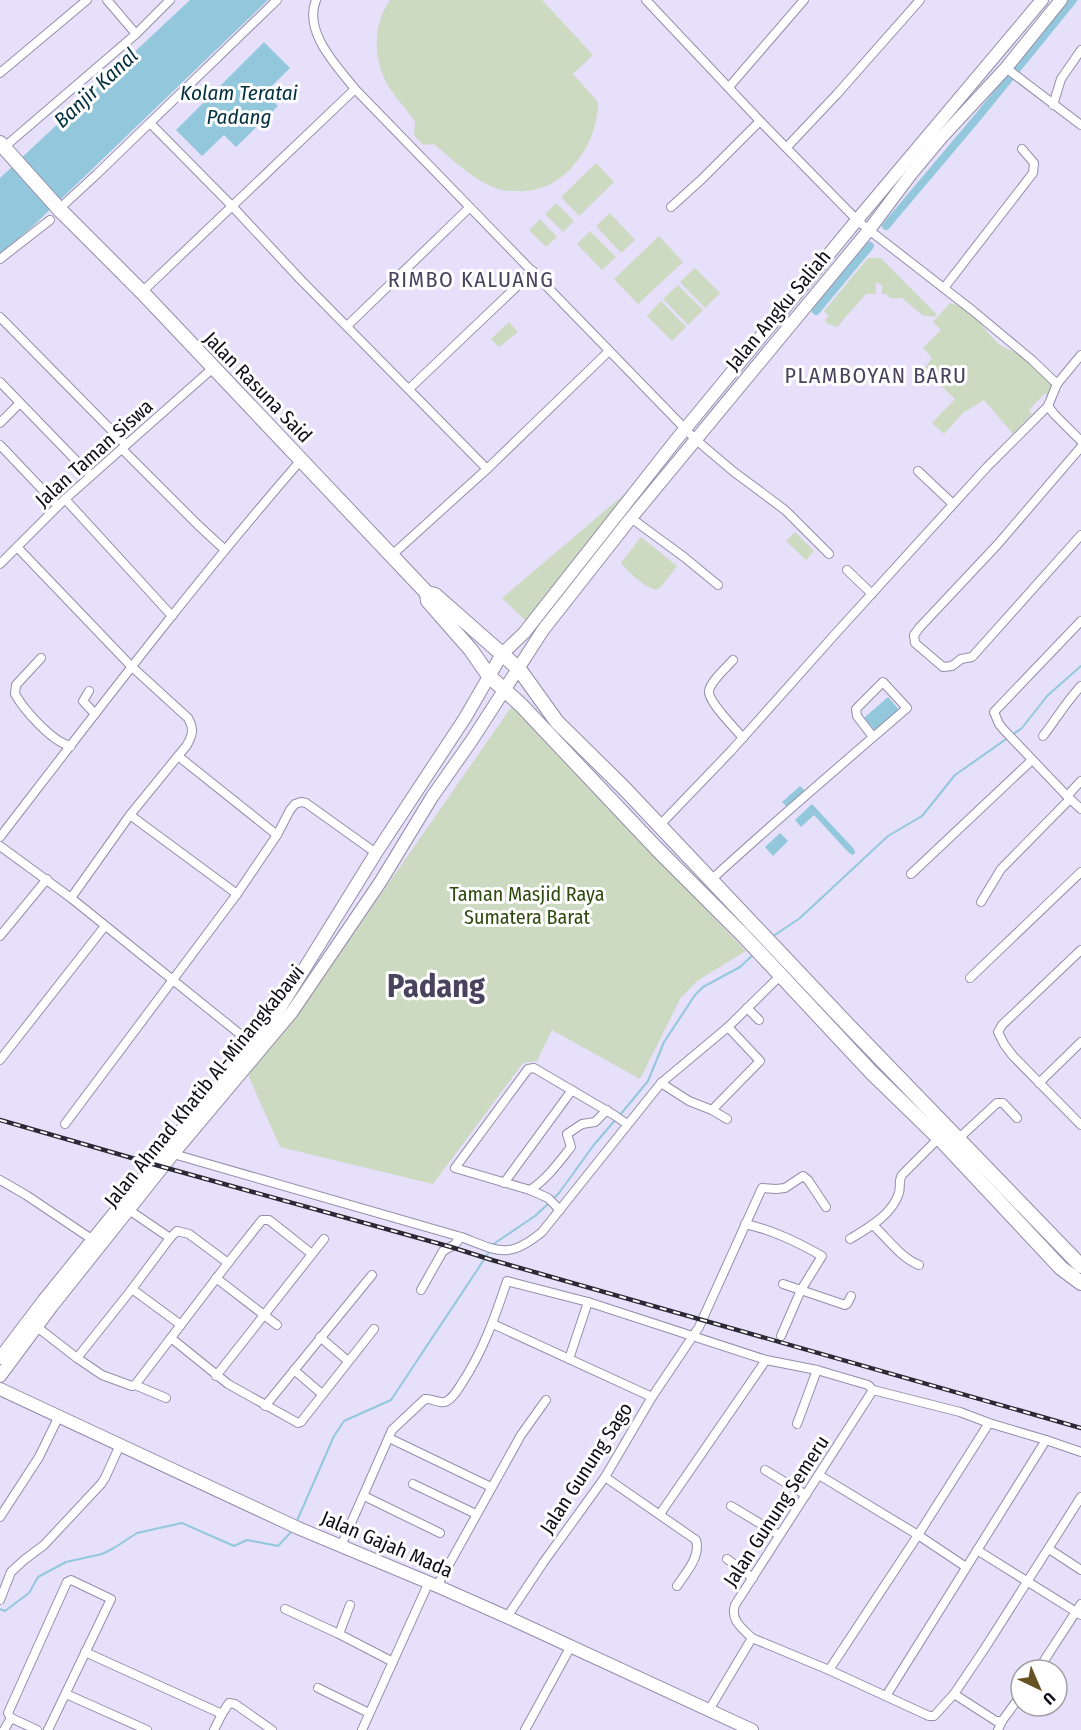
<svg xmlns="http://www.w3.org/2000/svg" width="1081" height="1730" viewBox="0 0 1081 1730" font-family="'Fira Sans Condensed',sans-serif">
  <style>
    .green { fill: #cbdac0 }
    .water { fill: #93c8dc }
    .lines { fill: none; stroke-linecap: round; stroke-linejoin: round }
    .stream { stroke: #93c8dc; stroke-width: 2 }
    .canal { stroke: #93c8dc; stroke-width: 8 }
    .street-casing { stroke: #948dab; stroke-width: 10 }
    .secondary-casing { stroke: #948dab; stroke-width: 14 }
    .primary-casing { stroke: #948dab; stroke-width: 16 }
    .street { stroke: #fff; stroke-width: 8 }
    .secondary { stroke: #fff; stroke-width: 12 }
    .primary { stroke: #fff; stroke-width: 14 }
    .rail-casing { stroke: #2b2935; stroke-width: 4.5 }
    .rail { stroke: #fff; stroke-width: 2; stroke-dasharray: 7; stroke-linecap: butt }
    .labels { text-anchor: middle; stroke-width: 6; stroke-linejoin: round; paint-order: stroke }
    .street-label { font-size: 20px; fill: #100e18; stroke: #fff }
    .park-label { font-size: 20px; fill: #2e4a0f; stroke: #fff }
    .water-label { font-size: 21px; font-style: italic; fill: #00303e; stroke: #fff }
    .quarter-label { font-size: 22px; letter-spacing: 1.5px; fill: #49435e; stroke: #fff }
    .town-label { font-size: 32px; font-weight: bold; fill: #49435e; stroke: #fff }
  </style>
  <rect width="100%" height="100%" fill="#e6e0fb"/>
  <!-- green -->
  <g class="green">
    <path d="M390 0H542L593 55 573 74 598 102C598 145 564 194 517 191 511 191 504 191 498 189 473 180 454 161 434 144L423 145 414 135 415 121C406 109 394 96 386 82 373 56 373 24 390 0Z"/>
    <polygon points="596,163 614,182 579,216 561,197"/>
    <polygon points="556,203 574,221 563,232 545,214"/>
    <polygon points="610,213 635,240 621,253 596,226"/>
    <polygon points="540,219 557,237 546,247 529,230"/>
    <polygon points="590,231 616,257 602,270 577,244"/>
    <polygon points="659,236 683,262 638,304 614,279"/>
    <polygon points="868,258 881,258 937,315 934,317 922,315 902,298 890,298 886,294 882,294 882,285 880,285 879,283 876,283 876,294 866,294 837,327 828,324 825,321 829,316 824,311"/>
    <polygon points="695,268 720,293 705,308 680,282"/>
    <polygon points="678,285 703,310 688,325 663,299"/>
    <polygon points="661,301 686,327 672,341 647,316"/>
    <path d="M950 303C977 309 982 330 1000 345 1007 350 1015 351 1022 355 1032 361 1044 377 1053 385L1050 398 1045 393 1029 410 1032 414 1013 434 984 400 963 413 944 434 932 423 955 399 924 369 932 358 923 348 941 330 933 322Z"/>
    <polygon points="509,322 518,332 499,347 491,339"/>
    <polygon points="634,486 527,622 502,598"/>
    <polygon points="795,532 814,551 806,560 786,541"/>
    <path d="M641 537 677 566 661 587 656 590C642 586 630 573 621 563Z"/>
    <polygon points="512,706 746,951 697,981 680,999 640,1079 552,1030 537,1061 523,1063 433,1184 280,1147 248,1075 294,1019"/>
  </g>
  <!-- water -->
  <g class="water">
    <polygon points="190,0 268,0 33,226 0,254 0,178"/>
    <polygon points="264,42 290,68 265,93 278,106 236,147 224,135 202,156 176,130"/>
    <polygon points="888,697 901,712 877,733 864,718"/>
    <polygon points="800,786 806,792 789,809 782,802"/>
    <polygon points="812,804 854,849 855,853 853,855 849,853 814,815 801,827 795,820"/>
    <polygon points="780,833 788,841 773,856 765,847"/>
  </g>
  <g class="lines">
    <!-- stream -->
    <g class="stream">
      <polyline points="772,937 800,918 888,836 922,816 955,775 1022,728 1047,696 1081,666"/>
      <polyline points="620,1115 648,1081 664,1042 695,995 703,987 740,967 755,953"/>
      <polyline points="553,1199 559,1193 593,1146 616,1119"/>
      <polyline points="296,1523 334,1436 344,1421 391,1400 495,1243 535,1216 549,1203"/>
      <polyline points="0,1609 5,1611 29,1593 38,1577 66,1562 102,1554 114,1548 137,1533 182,1523 234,1546 247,1540 278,1546 292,1531"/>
    </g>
    <!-- canal -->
    <g class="canal">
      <polyline points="886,226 978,117 1073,0"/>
      <polyline points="816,311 870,246"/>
    </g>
    <defs>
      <g id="street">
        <polyline points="107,0 136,34"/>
        <path d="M316 0C303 32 337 66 355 89L695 439 734 472 785 510 829 554"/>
        <polyline points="646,0 760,121 857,220 869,230 972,310 1032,360 1057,384"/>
        <polyline points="1006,68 1081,125"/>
        <polyline points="0,73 87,0"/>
        <polyline points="729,87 804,0"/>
        <polyline points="1053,105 1061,79 1081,50"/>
        <polyline points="150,123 232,206 300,279 487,469"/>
        <polyline points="787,147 837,94 920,0"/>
        <polyline points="2,149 136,34 170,0"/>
        <polyline points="671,207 702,179 760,121"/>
        <polyline points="59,209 97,174 277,0"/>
        <polyline points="0,259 50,220"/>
        <polyline points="944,288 1033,173 1034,163 1022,149"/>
        <polyline points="142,292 355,89"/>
        <polyline points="0,317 126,445"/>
        <polyline points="347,326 469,208"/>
        <polyline points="0,382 91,476"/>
        <polyline points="409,389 533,271"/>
        <polyline points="1048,406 1054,414 1081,441"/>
        <polyline points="0,423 20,403"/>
        <polyline points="0,445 58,506"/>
        <polyline points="1081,447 998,544 920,627 914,635 915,643 943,667 952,666 961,659 972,657 1081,535"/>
        <polyline points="122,449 198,525 225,550"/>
        <polyline points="918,471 953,504"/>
        <polyline points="65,499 172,616"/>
        <polyline points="631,518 684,557 718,585"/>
        <path d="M17 547 131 666 188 718C194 729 193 734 187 745L130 815 71 898 251 1043"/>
        <polyline points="392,555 487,469 609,351"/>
        <polyline points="0,564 65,499 213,368"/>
        <polyline points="847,570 872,594"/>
        <polyline points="1081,621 994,712 999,724 1004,730 1067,796 1081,809"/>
        <path d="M41 658 16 685 15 694C24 710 53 743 71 746"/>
        <path d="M733 660C727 667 710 682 709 691 708 702 735 728 743 738"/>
        <polyline points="89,691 83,701 95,714"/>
        <path d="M1043 736C1057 718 1066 702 1081 686"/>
        <polyline points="178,756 277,835"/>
        <polyline points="1067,796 1081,781"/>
        <polyline points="130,815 237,894"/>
        <polyline points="659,826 731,751 837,632 987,467 1048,406 1057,384 1081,355"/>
        <path d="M0 837C98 710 195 582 301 460"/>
        <polyline points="0,846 71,898"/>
        <polyline points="911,874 1032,760"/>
        <path d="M711 880C775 821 841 765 907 708L883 682 856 709 857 716 873 737"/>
        <polyline points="981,902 1001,869 1070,799"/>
        <polyline points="0,936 47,879"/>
        <polyline points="1081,950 1002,1025 998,1032 1004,1044 1013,1056 1081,1125"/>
        <polyline points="970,978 1081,872"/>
        <polyline points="747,1008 759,1020"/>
        <polyline points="0,1060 105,926"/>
        <polyline points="661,1083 689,1101 712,1110 727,1119"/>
        <polyline points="1039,1083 1081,1042"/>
        <polyline points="712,1110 760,1061 728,1027"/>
        <polyline points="65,1124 237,894 277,835 290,810 295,804 301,802 306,803 376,853"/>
        <polyline points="958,1139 997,1103 1003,1103 1017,1118"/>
        <path d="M170 1153 461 1237C498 1251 508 1260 542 1232L661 1083 728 1027 781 975"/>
        <polyline points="0,1180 26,1195 96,1242"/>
        <polyline points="504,1183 572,1090"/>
        <polyline points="530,1190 455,1168 528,1069 534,1068 614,1115 627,1124"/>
        <polyline points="129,1210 170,1238 177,1231 189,1234 228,1263"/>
        <path d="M560 1210 548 1198 530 1190C547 1179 559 1162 571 1147L567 1134 582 1124 595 1122 607 1110"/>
        <path d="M745 1224C773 1230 797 1242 822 1256L801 1290 781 1336"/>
        <path d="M873 1225C888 1239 901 1258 919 1265"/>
        <path d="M850 1239C868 1228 892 1215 899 1193 901 1186 898 1181 902 1175L938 1139"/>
        <polyline points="216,1278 277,1325"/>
        <polyline points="783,1284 845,1305 847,1304 851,1296"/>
        <polyline points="132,1289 181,1325"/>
        <polyline points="421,1290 443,1251 454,1245 461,1237"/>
        <polyline points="493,1324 652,1397"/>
        <polyline points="37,1327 77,1358 102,1375 132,1386 135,1385 166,1398"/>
        <polyline points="320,1337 348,1361"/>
        <polyline points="171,1338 228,1384 298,1423 301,1422 374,1329"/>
        <polyline points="77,1358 132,1289 170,1238"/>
        <polyline points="569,1359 588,1302"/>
        <polyline points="294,1370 322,1394"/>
        <polyline points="216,1376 324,1239"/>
        <polyline points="135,1385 228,1263 262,1220 269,1220 312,1254"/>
        <polyline points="265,1406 372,1275"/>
        <polyline points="797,1424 817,1370"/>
        <polyline points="389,1438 491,1487"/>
        <polyline points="1046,1440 1081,1452"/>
        <polyline points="765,1470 806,1495"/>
        <polyline points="819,1475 918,1535 829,1670"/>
        <path d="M605 1477 696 1540C701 1557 686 1572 677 1586"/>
        <polyline points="413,1484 476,1514"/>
        <polyline points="364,1496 440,1533"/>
        <polyline points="731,1506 779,1535"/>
        <polyline points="660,1514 766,1360"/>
        <polyline points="0,1517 39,1457 59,1416"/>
        <path d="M341 1546 392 1430 425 1399C432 1398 441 1405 447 1401 454 1397 458 1389 462 1383 483 1351 495 1317 507 1281L588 1302 766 1360 817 1370 868 1385 873 1390 960 1412 989 1423 1046 1440 886 1696"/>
        <polyline points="1049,1549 1081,1570"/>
        <polyline points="977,1550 1081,1615"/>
        <polyline points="727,1559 753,1578"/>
        <polyline points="966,1567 918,1535 989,1423"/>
        <polyline points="437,1586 521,1435 546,1400"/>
        <polyline points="0,1600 11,1572 24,1560 44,1545 101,1484 105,1478 120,1445"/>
        <polyline points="285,1609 339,1634 393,1662"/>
        <polyline points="507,1617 543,1563 605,1477 652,1397 699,1327 762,1188 776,1189 785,1188 803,1176 808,1180 826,1207"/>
        <polyline points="339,1634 350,1605"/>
        <polyline points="752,1638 829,1670 929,1716 934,1716 954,1694 985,1648 1081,1497"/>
        <polyline points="85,1652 222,1714 229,1703 235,1704 272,1730"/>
        <polyline points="1038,1670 1081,1604"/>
        <polyline points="318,1688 369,1713"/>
        <polyline points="66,1694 147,1730"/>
        <polyline points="954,1694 996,1721 1002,1721"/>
        <path d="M709 1710 752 1638C742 1628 730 1620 735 1605L873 1390"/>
        <polyline points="11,1718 37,1730"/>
        <polyline points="4,1730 11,1718 8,1713 67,1582 71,1580 111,1599 48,1730"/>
        <polyline points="214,1730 222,1714"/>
        <polyline points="362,1730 429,1582"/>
        <polyline points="525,1730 571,1646"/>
        <polyline points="998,1730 1002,1721 1021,1695"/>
      </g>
      <g id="secondary">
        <polyline points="0,1358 44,1300 280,1008 376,853 465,718 502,654 524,633 676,440 857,220 1042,0"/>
        <polyline points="0,1376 52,1306 173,1154 292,1012 381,881 432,797 472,740 543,630 631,518 869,230 911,174 941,138 1006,68 1061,0"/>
        <polyline points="0,1389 298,1528 437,1586 507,1617 752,1730"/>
      </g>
      <g id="primary">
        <polyline points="0,143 60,210"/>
        <polyline points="59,209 142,292 427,593"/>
        <polyline points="427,593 428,601 471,650 489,676 521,705 657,849 743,935 872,1073 942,1141 1061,1268 1081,1283"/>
        <polyline points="427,593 435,595 519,669 557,722 624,788 848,1025 1081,1266"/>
      </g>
    </defs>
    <!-- street casing -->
    <use href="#street" class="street-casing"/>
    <!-- secondary casing -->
    <use href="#secondary" class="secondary-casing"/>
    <!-- primary casing -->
    <use href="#primary" class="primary-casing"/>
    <!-- street -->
    <use href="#street" class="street"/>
    <!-- secondary -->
    <use href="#secondary" class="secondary"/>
    <!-- primary -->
    <use href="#primary" class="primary"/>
    <defs>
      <polyline id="rail" points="0,1120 163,1167 451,1247 492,1260 1081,1428"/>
    </defs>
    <!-- rail casing -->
    <use href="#rail" class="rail-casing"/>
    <!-- rail -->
    <use href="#rail" class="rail"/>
  </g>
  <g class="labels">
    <!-- street labels -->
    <g class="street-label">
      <text transform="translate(778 310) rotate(-50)" y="7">Jalan Angku Saliah</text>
      <text transform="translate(258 387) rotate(46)" y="7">Jalan Rasuna Said</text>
      <text transform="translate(94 453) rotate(-42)" y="7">Jalan Taman Siswa</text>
      <text transform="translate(204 1086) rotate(-51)" y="7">Jalan Ahmad Khatib Al-Minangkabawi</text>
      <text transform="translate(586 1468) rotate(-57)" y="7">Jalan Gunung Sago</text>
      <text transform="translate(776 1511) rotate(-57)" y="7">Jalan Gunung Semeru</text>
      <text transform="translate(387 1544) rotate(23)" y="7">Jalan Gajah Mada</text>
    </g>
    <!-- park labels -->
    <g class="park-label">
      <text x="527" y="901">Taman Masjid Raya<tspan x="527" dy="23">Sumatera Barat</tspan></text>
    </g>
    <!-- water labels -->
    <g class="water-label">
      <text transform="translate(96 88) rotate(-43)" y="7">Banjir Kanal</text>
      <text x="239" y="100">Kolam Teratai<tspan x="239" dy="24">Padang</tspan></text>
    </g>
    <!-- quarter labels -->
    <g class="quarter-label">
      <text x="471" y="287">RIMBO KALUANG</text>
      <text x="876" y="383">PLAMBOYAN BARU</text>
    </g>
    <!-- town labels -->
    <g class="town-label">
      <text x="436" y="997">Padang</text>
    </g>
  </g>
  <!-- north arrow -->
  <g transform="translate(1039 1688) rotate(136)"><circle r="28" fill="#ffffff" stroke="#9f9fa3" stroke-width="1.5"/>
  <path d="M0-4.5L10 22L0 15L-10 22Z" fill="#675321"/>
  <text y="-9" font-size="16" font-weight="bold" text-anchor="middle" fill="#100e18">U</text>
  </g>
</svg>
